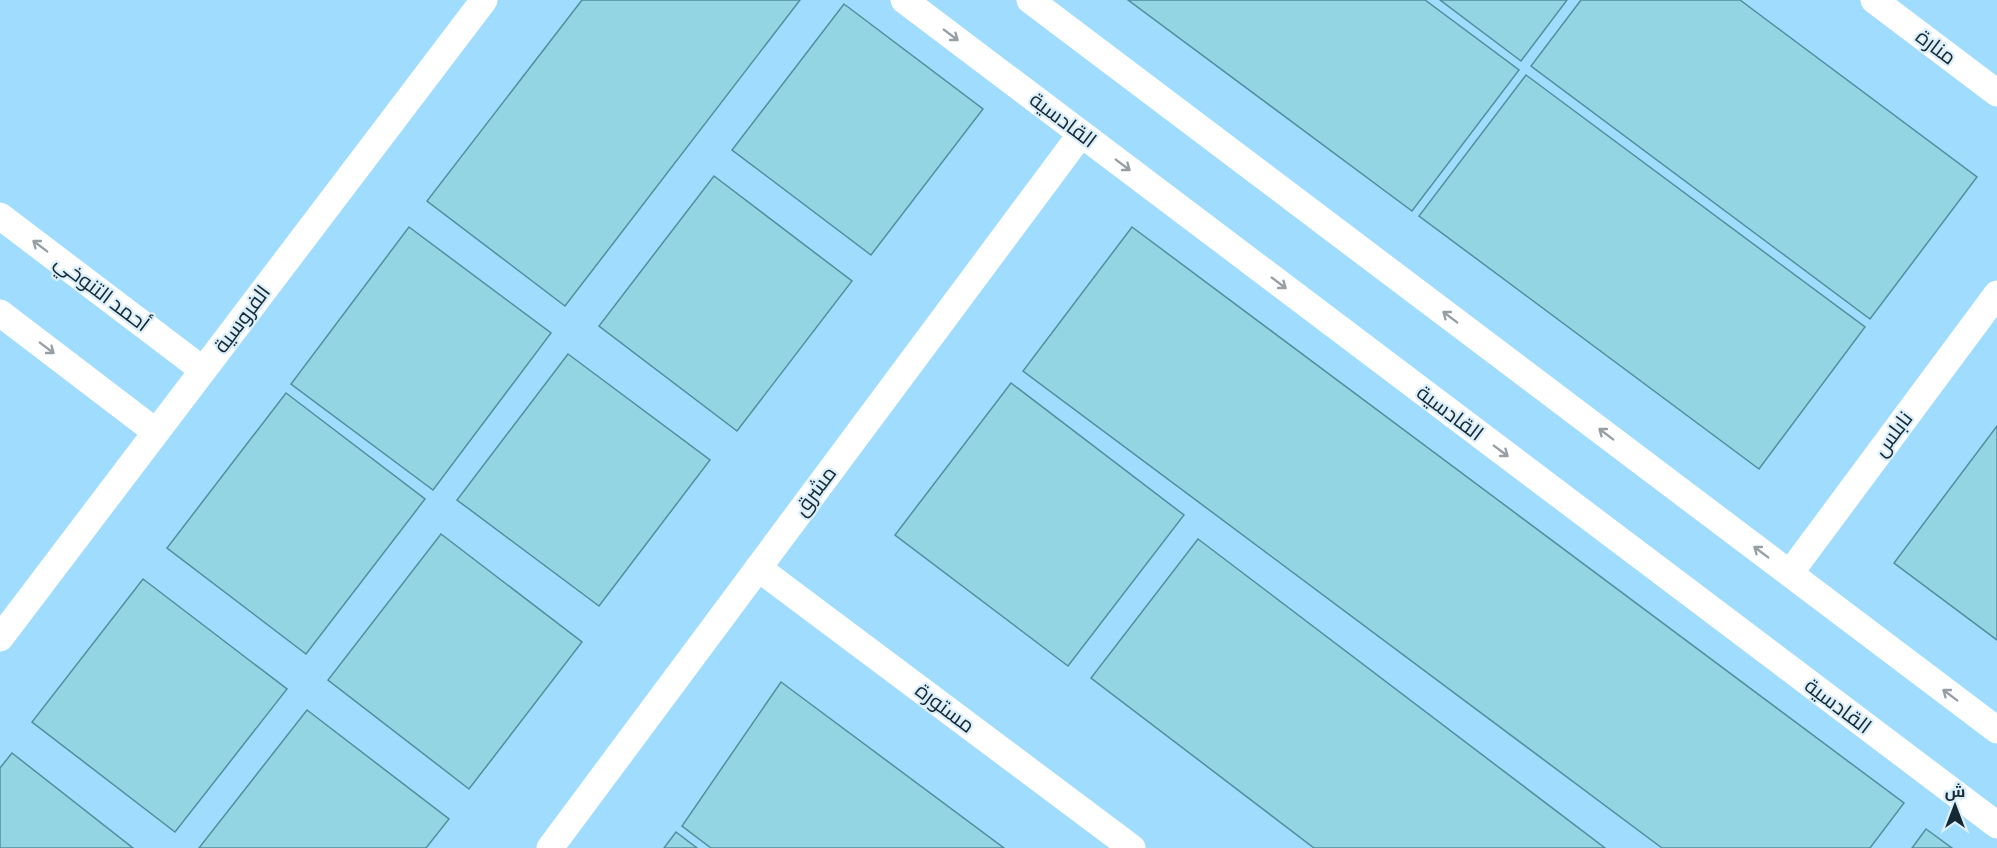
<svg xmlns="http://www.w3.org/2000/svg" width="1997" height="848" viewBox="0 0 1997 848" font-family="'Alegreya Sans',Cairo,sans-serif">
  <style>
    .built { fill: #9fdcfe }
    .building { fill: #94d5e3; stroke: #508f9d; stroke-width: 1.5 }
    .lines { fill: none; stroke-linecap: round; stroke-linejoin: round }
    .minor { stroke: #fff; stroke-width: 27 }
    .oneway { stroke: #959fa4 }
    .labels { text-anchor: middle; stroke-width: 4.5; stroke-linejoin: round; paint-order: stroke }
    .street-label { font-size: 21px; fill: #142934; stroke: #dbeffb }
  </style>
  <rect width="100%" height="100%" fill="#bce5fd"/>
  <!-- built -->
  <rect class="built" x="0" y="0" width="1997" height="848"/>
  <!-- building -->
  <g class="building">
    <polygon points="582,0 800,0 565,306 427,201"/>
    <polygon points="1128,0 1425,0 1519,70 1412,211"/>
    <polygon points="1440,0 1567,0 1521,61"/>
    <polygon points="1581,0 1740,0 1977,177 1870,319 1531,66"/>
    <polygon points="844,4 983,109 871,255 732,150"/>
    <polygon points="1526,75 1865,327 1759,469 1419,216"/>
    <polygon points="714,176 852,281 737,431 599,326"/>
    <polygon points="409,227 551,333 433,490 291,384"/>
    <polygon points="1132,227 1904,803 1870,848 1662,848 1023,371"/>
    <polygon points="568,354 710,460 599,606 457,500"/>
    <polygon points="1011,383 1184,515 1068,666 895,535"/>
    <polygon points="286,393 425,499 306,654 167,548"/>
    <polygon points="1997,426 1997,640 1894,563"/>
    <polygon points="441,534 582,642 469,789 328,680"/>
    <polygon points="1198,539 1605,848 1314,848 1091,678"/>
    <polygon points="143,579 287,689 175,832 32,722"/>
    <polygon points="781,682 1004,848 711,848 682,826"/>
    <polygon points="307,710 449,819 426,848 199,848"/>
    <polygon points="12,753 133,848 0,848 0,768"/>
    <polygon points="1926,829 1952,848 1912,848"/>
    <polygon points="676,832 697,848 664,848"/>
  </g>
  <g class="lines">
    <!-- minor -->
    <g class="minor">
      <polyline points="904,0 1997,825"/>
      <polyline points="1030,0 1997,730"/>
      <polyline points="1874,0 1997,93"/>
      <polyline points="0,216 203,370"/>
      <polyline points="0,313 156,432"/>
      <polyline points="758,568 1132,848"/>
      <polyline points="1790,573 1997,294"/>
      <polyline points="0,638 484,0"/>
      <polyline points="550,848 1081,134"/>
    </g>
  </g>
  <!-- one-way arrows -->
  <defs><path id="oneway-shaft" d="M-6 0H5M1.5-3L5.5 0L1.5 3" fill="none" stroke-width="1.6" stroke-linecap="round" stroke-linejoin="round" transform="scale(1.5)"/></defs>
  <g class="oneway">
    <use href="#oneway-shaft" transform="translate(951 35) rotate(37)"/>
    <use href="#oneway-shaft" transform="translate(1123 165) rotate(37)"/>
    <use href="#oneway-shaft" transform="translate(40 246) rotate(-143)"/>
    <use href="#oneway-shaft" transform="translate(1279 283) rotate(37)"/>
    <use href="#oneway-shaft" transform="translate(1450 317) rotate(-143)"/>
    <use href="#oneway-shaft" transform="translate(47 348) rotate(37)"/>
    <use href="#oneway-shaft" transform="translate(1606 434) rotate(-143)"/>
    <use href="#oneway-shaft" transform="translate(1501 451) rotate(37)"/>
    <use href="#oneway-shaft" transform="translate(1761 552) rotate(-143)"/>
    <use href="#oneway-shaft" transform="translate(1950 695) rotate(-143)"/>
  </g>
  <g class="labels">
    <!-- street labels -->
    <g class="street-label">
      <text transform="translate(1936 47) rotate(37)" y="7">منارة</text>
      <text transform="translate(1063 120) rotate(37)" y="7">القادسية</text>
      <text transform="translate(102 293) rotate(37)" y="7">أحمد التنوخي</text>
      <text transform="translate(242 319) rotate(-53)" y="7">الفروسية</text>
      <text transform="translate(1450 413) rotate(37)" y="7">القادسية</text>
      <text transform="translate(1893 434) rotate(-53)" y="7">نابلس</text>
      <text transform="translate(815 491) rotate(-53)" y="7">مشرق</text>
      <text transform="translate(1838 706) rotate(37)" y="7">القادسية</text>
      <text transform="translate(945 708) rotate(37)" y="7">مستورة</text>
    </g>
  </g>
  <!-- north arrow -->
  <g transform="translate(1955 806)" stroke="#dbeffb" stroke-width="4.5" paint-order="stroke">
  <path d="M0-4.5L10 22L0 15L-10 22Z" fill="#142934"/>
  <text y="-9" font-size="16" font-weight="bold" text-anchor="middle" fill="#142934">ش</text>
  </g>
</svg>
